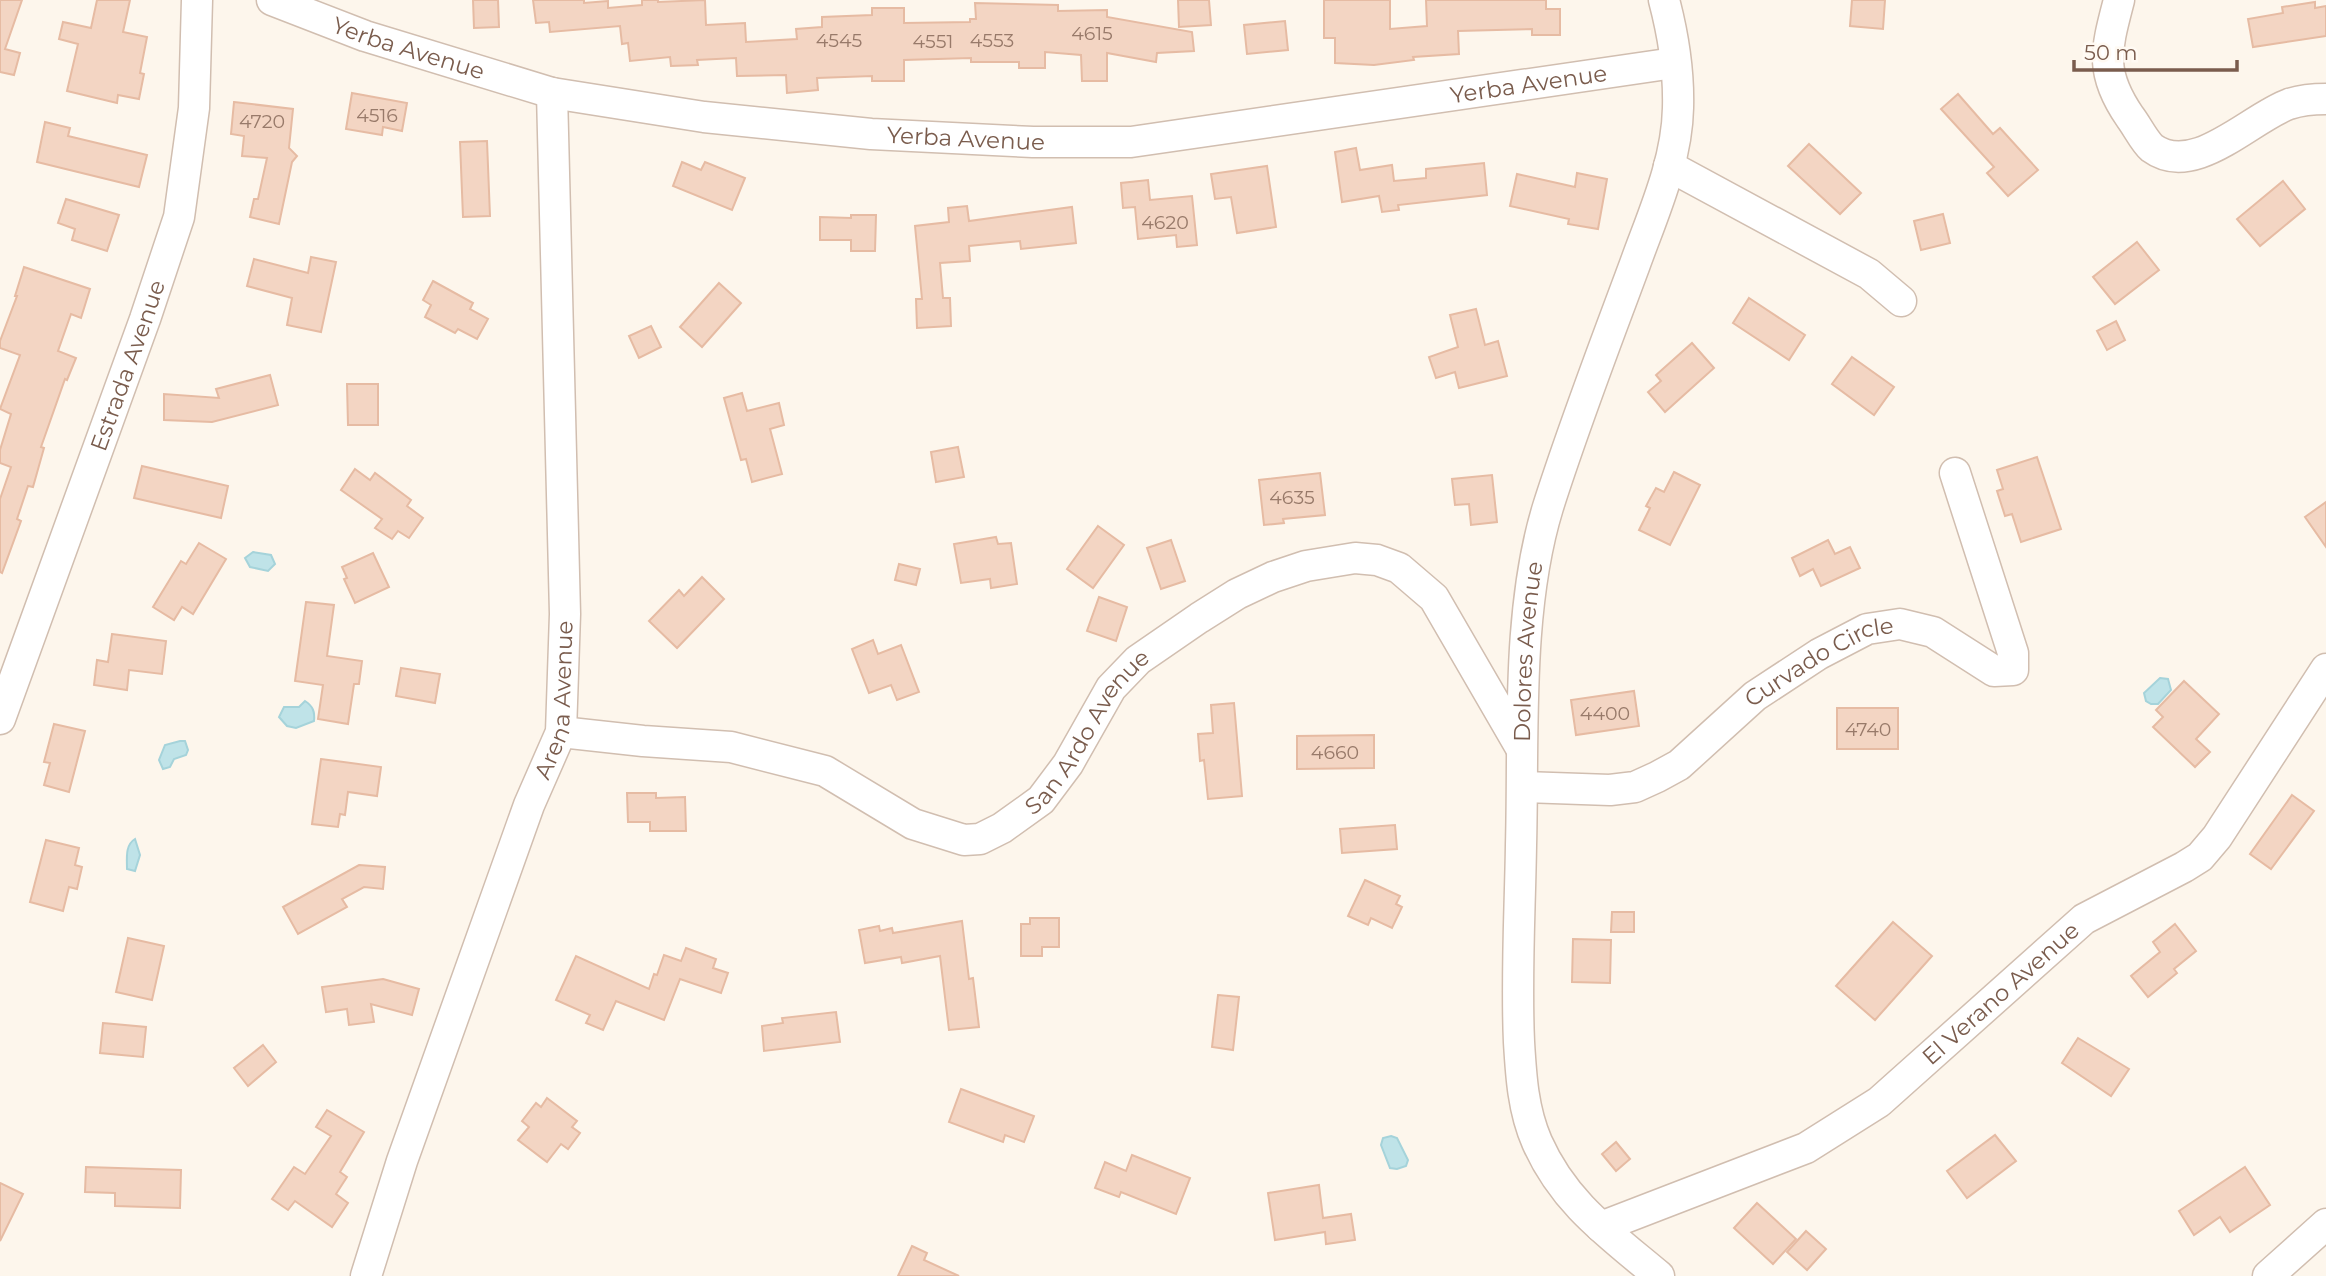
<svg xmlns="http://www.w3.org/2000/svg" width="2326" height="1276" viewBox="0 0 2326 1276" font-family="Montserrat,sans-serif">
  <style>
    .water { fill: #bfe3e8; stroke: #a5d3da; stroke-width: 2 }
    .building { fill: #f3d5c3; stroke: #e6bba3; stroke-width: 2 }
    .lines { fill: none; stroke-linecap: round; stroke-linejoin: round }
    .minor-casing { stroke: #d1beb0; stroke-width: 33 }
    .minor { stroke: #fff; stroke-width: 30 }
    .labels { text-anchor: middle; stroke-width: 6; stroke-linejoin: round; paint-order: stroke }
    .number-label { font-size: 19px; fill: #987a6a }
    .street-label { font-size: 23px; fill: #7a5c4d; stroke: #fffaf3 }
  </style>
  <rect width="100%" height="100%" fill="#fdf6ec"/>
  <!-- water -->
  <g class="water">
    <polygon points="253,552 271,555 275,564 268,571 250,567 245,558"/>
    <polygon points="2160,678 2168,679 2171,690 2158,704 2151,704 2146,701 2144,693"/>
    <path d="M305 701C313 706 315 712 314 721L296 728 287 726 279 717 284 707H299Z"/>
    <polygon points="180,741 185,741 188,750 186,755 174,759 170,767 163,769 159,760 165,745"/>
    <path d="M135 839 140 855 135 871 127 869C127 858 125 845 135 839Z"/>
    <polygon points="1391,1136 1397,1138 1408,1160 1406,1166 1397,1169 1390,1168 1381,1145 1383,1138"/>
  </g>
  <!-- building -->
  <g class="building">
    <polygon points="0,0 22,0 5,49 20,53 14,75 0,72"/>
    <polygon points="97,0 130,0 123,32 147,37 140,73 144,74 139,99 118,95 117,103 67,91 78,44 59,39 63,22 91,28"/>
    <polygon points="473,0 498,0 499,27 474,28"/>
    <polygon points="533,0 584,0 584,3 608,1 608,8 642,5 642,0 658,0 658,2 705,0 706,25 745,23 746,42 797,39 796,29 822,27 822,17 872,15 872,8 904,8 904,23 970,22 970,19 976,19 975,3 1058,5 1058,11 1107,10 1107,17 1192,32 1194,51 1157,53 1156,62 1107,53 1107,81 1082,81 1081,55 1045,52 1045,68 1019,68 1019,62 971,62 971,58 904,60 904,81 872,81 872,76 817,78 818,90 787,93 786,75 737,76 736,58 697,60 698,65 671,66 670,57 630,61 628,43 622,44 620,26 550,32 549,22 536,23"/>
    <polygon points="1178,0 1209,0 1211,25 1179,27"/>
    <polygon points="1324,0 1390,0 1390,29 1427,26 1426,0 1546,0 1546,9 1560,9 1560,35 1532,35 1532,29 1458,31 1459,54 1413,57 1414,60 1374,65 1335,63 1335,38 1324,38"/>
    <polygon points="1852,0 1885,0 1883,29 1850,26"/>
    <polygon points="2315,2 2315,8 2326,6 2326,36 2253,47 2248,19 2283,13 2282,7"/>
    <polygon points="1285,21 1288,50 1247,54 1244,25"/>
    <polygon points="352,93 407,103 402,131 383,127 382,135 346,129"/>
    <polygon points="1958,94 1993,134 2000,128 2038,170 2008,196 1987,173 1994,167 1941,109"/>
    <polygon points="234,102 293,109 289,148 297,156 292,162 279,224 250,217 254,199 258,199 267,158 242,156 244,136 231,134"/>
    <polygon points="45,122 70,128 68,136 147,155 139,187 37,162"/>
    <polygon points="487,141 490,216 463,217 460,142"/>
    <polygon points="1809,144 1861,193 1840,214 1788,166"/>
    <polygon points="1356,148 1360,170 1392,165 1394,181 1426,178 1426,169 1484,163 1487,195 1398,205 1399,210 1382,212 1379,196 1342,202 1335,152"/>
    <polygon points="682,162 701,170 705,162 745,178 732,210 673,186"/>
    <polygon points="1267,166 1276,227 1237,233 1231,197 1215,199 1211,174"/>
    <polygon points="1577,173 1607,179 1598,229 1568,224 1569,219 1510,206 1517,174 1575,187"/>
    <polygon points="1148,180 1150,200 1192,196 1197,245 1177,247 1176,235 1138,239 1135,207 1123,208 1121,183"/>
    <polygon points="2283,181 2305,209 2260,246 2237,219"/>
    <polygon points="66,199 119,215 107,251 72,240 75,229 58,223"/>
    <polygon points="967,206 969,221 1072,207 1076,243 1021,249 1020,241 969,246 970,261 940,263 943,298 950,298 951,326 917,328 916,299 922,299 915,226 949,222 948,208"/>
    <polygon points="1943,214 1950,243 1921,250 1914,221"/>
    <polygon points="851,215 876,215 875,251 851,251 851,240 820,240 820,217 851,218"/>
    <polygon points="2137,242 2159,270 2115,304 2093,277"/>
    <polygon points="311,257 336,262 321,332 287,325 292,298 247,286 254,259 308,273"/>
    <polygon points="24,267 90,289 81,318 71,314 58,351 76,358 67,380 65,379 41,447 44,448 33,487 28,486 17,519 21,521 2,573 0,572 0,499 11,467 0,463 0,450 11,414 0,409 20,355 0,348 0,341 17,296 15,296"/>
    <polygon points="433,281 473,303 470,309 488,319 477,339 458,329 455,333 425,317 431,305 423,300"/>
    <polygon points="719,283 741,303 702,347 680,327"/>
    <polygon points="1749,298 1805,335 1789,360 1733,323"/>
    <polygon points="1476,309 1485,345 1498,341 1507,376 1459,388 1455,372 1436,378 1429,357 1458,347 1450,315"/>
    <polygon points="2116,321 2125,340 2107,350 2097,331"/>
    <polygon points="651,326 661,347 639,358 629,336"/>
    <polygon points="1692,343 1714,368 1665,412 1648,392 1661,381 1656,375"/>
    <polygon points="1852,357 1894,387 1874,415 1832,384"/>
    <polygon points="270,375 278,405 212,422 164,420 164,394 219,398 216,389"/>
    <polygon points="347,384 378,384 378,425 348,425"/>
    <polygon points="742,393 747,411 779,403 784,425 770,429 782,474 752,482 746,459 741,460 724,398"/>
    <polygon points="958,447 964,477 936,482 931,452"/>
    <polygon points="2037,457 2061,529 2021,542 2012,514 2005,516 1997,491 2003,489 1997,470"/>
    <polygon points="142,466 228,486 221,518 134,498"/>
    <polygon points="355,469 370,480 375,473 411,500 407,506 423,518 409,538 398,531 392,539 375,528 382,519 341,490"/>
    <polygon points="1674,472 1700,485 1670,545 1639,530 1650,508 1646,506 1656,488 1664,492"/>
    <polygon points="1320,473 1325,515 1283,519 1284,523 1264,525 1259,480"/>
    <polygon points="1492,475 1497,522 1471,525 1469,504 1455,505 1452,479"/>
    <polygon points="2326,502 2326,547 2305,517"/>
    <polygon points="1098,526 1124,545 1093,588 1067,569"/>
    <polygon points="996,537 998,544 1011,543 1017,584 991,588 990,579 961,583 954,544"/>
    <polygon points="1171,540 1185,581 1161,589 1147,548"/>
    <polygon points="1828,540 1835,554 1850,547 1860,568 1821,586 1813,569 1800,576 1792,558"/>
    <polygon points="199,543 226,559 193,614 182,607 174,620 153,607 181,561 186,564"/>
    <polygon points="373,553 389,587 355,603 344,579 347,578 342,567"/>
    <polygon points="899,564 920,569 916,585 895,580"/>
    <polygon points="702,577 724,599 677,648 649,621 679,590 684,596"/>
    <polygon points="1099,597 1127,607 1116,641 1087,631"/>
    <polygon points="306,602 334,605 327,656 362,661 359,684 354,684 348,724 318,719 323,685 295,681"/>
    <polygon points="112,634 166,641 162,674 129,670 127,690 94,685 97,660 108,662"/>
    <polygon points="873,640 878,654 901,645 919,692 897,700 891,685 869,693 852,649"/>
    <polygon points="401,668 440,674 435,703 396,696"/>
    <polygon points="2184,681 2219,714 2196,739 2210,752 2195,767 2153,727 2163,717 2156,710"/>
    <polygon points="1634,691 1639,726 1576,735 1571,700"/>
    <polygon points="1234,703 1242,796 1208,799 1204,760 1200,761 1198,734 1213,733 1211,705"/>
    <rect x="1837" y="708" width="61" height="41"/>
    <polygon points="54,724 85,731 69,792 44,785 50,763 44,762"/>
    <polygon points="1374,735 1374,768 1297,769 1297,736"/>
    <polygon points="321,759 381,767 377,796 348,792 345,815 340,814 338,827 312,824"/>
    <polygon points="627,793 656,793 656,798 685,797 686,831 650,831 650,822 628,822"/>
    <polygon points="2292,795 2314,811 2271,869 2250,854"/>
    <polygon points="1395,825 1397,849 1342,853 1340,829"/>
    <polygon points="46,840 79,848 75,865 82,867 77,889 69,887 63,911 30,902"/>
    <polygon points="359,865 385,867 383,889 364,887 342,899 347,907 298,934 283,907"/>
    <polygon points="1365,880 1400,896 1396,904 1402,907 1392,928 1371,918 1368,925 1348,916"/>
    <polygon points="1612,912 1634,912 1634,932 1611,932"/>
    <polygon points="1030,918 1059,918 1059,947 1042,947 1042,956 1021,956 1021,924 1030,924"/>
    <polygon points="962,921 969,979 973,978 979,1027 949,1030 940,956 902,963 901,957 865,963 859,930 879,926 880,931 892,928 893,933"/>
    <polygon points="1893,922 1932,956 1875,1020 1836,986"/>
    <polygon points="2175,924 2196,951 2174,969 2177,973 2148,997 2131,976 2160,952 2153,942"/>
    <polygon points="128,938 164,946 152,1000 116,992"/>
    <polygon points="1573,939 1611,940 1610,983 1572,982"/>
    <polygon points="686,948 716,959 713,968 728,973 721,993 680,979 664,1020 616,1001 603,1030 586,1023 590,1015 556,1000 576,956 649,989 654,974 657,975 664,955 681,961"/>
    <polygon points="383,979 419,989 412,1015 371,1004 374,1022 349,1025 347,1009 326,1012 322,987"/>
    <polygon points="1218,995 1239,997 1233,1050 1212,1047"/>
    <polygon points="836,1012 840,1042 764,1051 762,1026 783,1023 782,1018"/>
    <polygon points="103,1023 146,1027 143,1057 100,1053"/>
    <polygon points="2078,1038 2129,1069 2111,1096 2062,1063"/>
    <polygon points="263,1045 276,1062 248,1086 234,1068"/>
    <polygon points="961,1089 1034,1116 1024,1142 1005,1135 1003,1142 949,1122"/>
    <polygon points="547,1098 577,1121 572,1127 580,1133 568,1149 561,1144 547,1162 518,1140 529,1127 522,1121 536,1103 541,1107"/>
    <polygon points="327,1110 364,1132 340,1172 347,1177 336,1194 348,1203 332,1227 295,1201 288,1210 272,1199 294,1167 305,1174 331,1136 316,1127"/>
    <polygon points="1995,1135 2016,1161 1967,1198 1947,1171"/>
    <polygon points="1616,1142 1630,1159 1616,1171 1602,1154"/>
    <polygon points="1132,1155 1190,1178 1176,1214 1121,1192 1119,1197 1095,1188 1105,1162 1126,1171"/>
    <polygon points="86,1167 181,1170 180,1208 115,1206 115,1193 85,1192"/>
    <polygon points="2245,1167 2270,1205 2230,1232 2220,1217 2194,1235 2179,1211"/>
    <polygon points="0,1183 23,1194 0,1241"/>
    <polygon points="1319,1185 1323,1218 1351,1214 1355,1240 1326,1244 1325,1232 1275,1240 1268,1193"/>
    <polygon points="1757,1203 1796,1239 1773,1264 1734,1228"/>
    <polygon points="1806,1231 1826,1249 1807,1270 1787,1252"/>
    <polygon points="912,1246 927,1253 924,1260 959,1276 898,1276"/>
  </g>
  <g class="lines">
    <defs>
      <g id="minor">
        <path id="s1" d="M272 0 365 36 552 93 704 117 871 134 1033 142H1131L1674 63"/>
        <path d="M2119 0C2106 50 2099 72 2130 117 2137 126 2144 141 2152 148 2194 179 2250 118 2289 104 2301 100 2314 99 2326 99"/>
        <polyline points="1669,166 1869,274 1901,301"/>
        <path id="s2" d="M0 719 145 319 179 217 194 108 197 0"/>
        <path id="s3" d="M561 732 643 741 731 747 825 771 913 824 964 840 980 839 1002 828 1041 800 1068 764 1111 688 1138 660 1199 618 1237 594 1273 577 1306 566 1355 558 1377 560 1399 568 1434 598 1521 748"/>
        <path id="s4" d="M1523 787 1610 790 1635 787 1657 777 1679 765 1755 696 1819 654 1867 629 1900 624 1933 632 1994 671 2013 670V653L1955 473"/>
        <path id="s5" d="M1601 1227 1806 1148 1879 1102 2084 919 2184 867 2200 857 2217 837 2326 669"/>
        <path id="s6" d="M366 1276 402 1161 529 805 561 732 565 614 552 93"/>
        <path id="s7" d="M1659 1276C1609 1234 1564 1203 1537 1142 1523 1110 1521 1076 1519 1042 1516 976 1520 911 1521 845 1524 737 1516 611 1548 507 1574 425 1605 345 1635 264 1653 214 1677 162 1678 108 1679 72 1673 34 1664 0"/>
        <polyline points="2268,1276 2326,1224"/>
      </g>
    </defs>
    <!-- minor casing -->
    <use href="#minor" class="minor-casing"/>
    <!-- minor -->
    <use href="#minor" class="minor"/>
  </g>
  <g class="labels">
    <!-- number labels -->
    <g class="number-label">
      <text x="1092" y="40">4615</text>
      <text x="839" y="47">4545</text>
      <text x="992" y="47">4553</text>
      <text x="933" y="48">4551</text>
      <text x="377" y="122">4516</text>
      <text x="262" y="128">4720</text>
      <text x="1165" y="229">4620</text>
      <text x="1292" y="504">4635</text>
      <text x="1605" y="720">4400</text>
      <text x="1868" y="736">4740</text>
      <text x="1335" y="759">4660</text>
    </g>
    <!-- street labels -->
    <g class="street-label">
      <text dy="8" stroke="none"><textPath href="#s1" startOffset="145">Yerba Avenue</textPath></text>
      <text dy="8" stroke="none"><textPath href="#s1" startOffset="1279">Yerba Avenue</textPath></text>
      <text dy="8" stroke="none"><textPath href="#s1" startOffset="712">Yerba Avenue</textPath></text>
      <text dy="8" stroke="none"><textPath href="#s2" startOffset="376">Estrada Avenue</textPath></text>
      <text dy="8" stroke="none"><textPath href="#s7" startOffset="676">Dolores Avenue</textPath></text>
      <text dy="8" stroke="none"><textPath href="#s4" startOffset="338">Curvado Circle</textPath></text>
      <text dy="8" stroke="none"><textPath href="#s6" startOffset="609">Arena Avenue</textPath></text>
      <text dy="8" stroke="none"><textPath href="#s3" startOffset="595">San Ardo Avenue</textPath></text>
      <text dy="8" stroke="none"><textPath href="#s5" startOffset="469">El Verano Avenue</textPath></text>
    </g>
  </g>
  <!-- scale -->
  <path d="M2074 60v10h163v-10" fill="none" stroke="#7a5c4d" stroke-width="3.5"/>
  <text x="2084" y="60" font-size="21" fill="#7a5c4d" stroke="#fffaf3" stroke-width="5" paint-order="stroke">50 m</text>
</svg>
